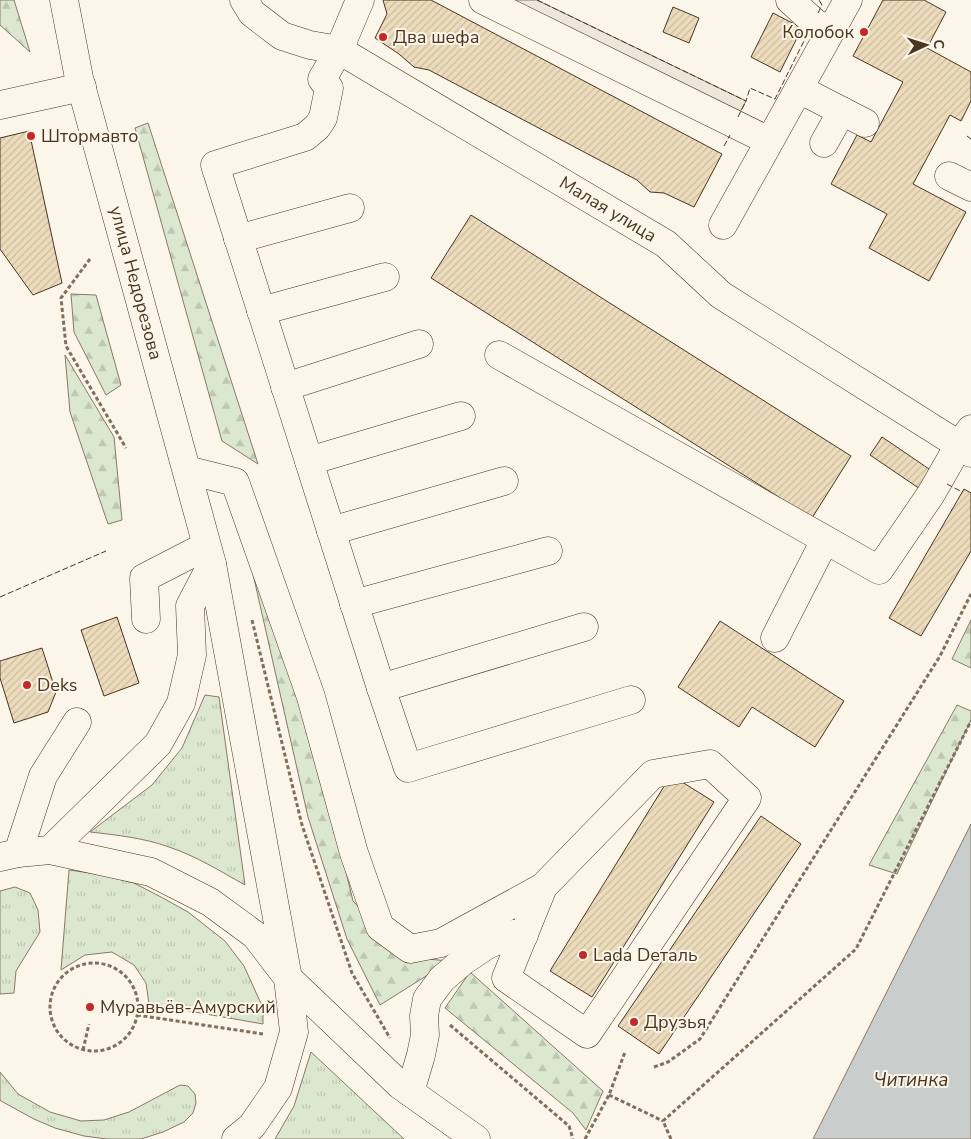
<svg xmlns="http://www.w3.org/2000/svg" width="971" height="1139" viewBox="0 0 971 1139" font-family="'Nunito Sans',sans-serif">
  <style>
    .grass { fill: url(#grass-tufts); stroke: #887966 }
    .forest { fill: url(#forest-firs); stroke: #887966 }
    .parking { fill: #ede7d9; stroke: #887966 }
    .water { fill: #c9cecd; stroke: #887966 }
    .building { fill: url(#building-hatch); stroke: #4a3520 }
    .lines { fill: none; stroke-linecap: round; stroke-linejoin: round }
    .minor-casing { stroke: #4a3520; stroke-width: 29 }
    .major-casing { stroke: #4a3520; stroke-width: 29 }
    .path { stroke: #7f6f5c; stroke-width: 3; stroke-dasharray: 4 2.5; stroke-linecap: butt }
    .minor { stroke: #fbf6e9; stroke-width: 28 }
    .major { stroke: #fbf6e9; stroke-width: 28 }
    .fence { stroke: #4a3520; stroke-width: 1; stroke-dasharray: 6 2.5; stroke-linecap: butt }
    .poi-dot { fill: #c62828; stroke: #fbf6e9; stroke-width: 2 }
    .labels { text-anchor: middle; stroke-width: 4; stroke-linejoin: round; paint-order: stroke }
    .poi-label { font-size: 18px; fill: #4a3520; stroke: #fbf6e9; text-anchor: start }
    .street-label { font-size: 18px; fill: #4a3520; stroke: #fbf6e9 }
    .water-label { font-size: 19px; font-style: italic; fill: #4a3520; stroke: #fbf6e9 }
  </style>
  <defs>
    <pattern id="grass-tufts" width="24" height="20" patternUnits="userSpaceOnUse" patternTransform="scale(1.25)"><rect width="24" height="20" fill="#dce7d0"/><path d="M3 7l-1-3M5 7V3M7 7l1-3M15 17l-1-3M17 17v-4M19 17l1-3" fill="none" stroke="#bec7b2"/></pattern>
    <pattern id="forest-firs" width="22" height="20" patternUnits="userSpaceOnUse" patternTransform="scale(1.25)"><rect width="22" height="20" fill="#dce7d0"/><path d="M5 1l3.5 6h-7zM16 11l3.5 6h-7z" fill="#bec7b2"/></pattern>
    <pattern id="building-hatch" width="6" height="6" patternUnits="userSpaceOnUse" patternTransform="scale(1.25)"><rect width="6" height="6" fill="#ecdcbc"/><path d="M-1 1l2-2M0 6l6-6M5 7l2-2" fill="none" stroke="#ccbda1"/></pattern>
  </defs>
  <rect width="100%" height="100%" fill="#fbf6e9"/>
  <!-- grass -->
  <g class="grass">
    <path d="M205 695 219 697 245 885C220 871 196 856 169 847 144 838 117 835 90 832L152 785 182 748Z"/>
    <polygon points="69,870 104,875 134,883 161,897 188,912 225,941 244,966 263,1008 263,1024 149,1004 146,983 134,965 112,952 85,955 61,970"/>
    <polygon points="15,887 30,893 38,910 40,932 16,971 14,993 0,994 0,891"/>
    <polygon points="311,1052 404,1139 275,1139 294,1106"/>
    <polygon points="0,1072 18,1094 50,1112 81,1121 104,1120 129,1112 180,1085 188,1086 195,1094 196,1103 193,1113 184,1122 163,1132 141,1139 107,1139 84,1136 55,1128 34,1119 1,1101 0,1100"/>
  </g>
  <!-- forest -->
  <g class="forest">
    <polygon points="0,0 14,0 30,52 0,25"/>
    <polygon points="148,123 258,464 222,441 135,128"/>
    <polygon points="71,294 96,295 121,385 106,395 74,332"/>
    <polygon points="65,355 114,437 122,520 108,524 70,412"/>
    <polygon points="241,521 317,752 353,901 404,957 450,961 380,1005 347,939 308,817"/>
    <polygon points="971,620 971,668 952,659"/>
    <polygon points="957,705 971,711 971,720 897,874 869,865"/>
    <polygon points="470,972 603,1091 586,1130 573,1113 445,1008"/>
  </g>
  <!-- parking -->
  <polygon class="parking" points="507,0 537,0 746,101 739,114"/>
  <!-- water -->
  <polygon class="water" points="971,824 971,1139 813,1139"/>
  <!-- building -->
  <g class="building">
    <polygon points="383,0 431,0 722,154 694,207 664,193 650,192 637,180 429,70 414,67 399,54 375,38 387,14"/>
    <polygon points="883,0 924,0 946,12 927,48 971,72 971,101 961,121 950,115 913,184 966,212 929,281 869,248 887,214 831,184 857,135 871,142 903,82 853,56"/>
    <polygon points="673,7 699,18 689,43 663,32"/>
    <polygon points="773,13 802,28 780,72 751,57"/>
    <polygon points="29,131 62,283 33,295 0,249 0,138"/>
    <polygon points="471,215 851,456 812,518 431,278"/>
    <polygon points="882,437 935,473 923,491 870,455"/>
    <polygon points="964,489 971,493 971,551 921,636 889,618"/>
    <polygon points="117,617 139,683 104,696 81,630"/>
    <polygon points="720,621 844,701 815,747 752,707 739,727 678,687"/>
    <polygon points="42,648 56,692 48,712 14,723 0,678 0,661"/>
    <polygon points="671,775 714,802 592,997 550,971"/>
    <polygon points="761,816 801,844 659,1054 618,1026"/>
  </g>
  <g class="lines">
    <defs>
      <g id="minor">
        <polyline points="64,0 79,78 212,564 288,978"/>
        <polyline points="244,0 252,13 282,36 310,45 339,50 666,244 721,295 959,445 971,453"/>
        <polyline points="360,0 339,50 322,79 329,88 323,118 317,127 305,137 215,165 381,688 584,627"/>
        <polyline points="483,0 769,141"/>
        <polyline points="790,0 814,22 830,32"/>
        <polyline points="799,89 865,123"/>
        <polyline points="0,105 82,87"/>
        <polyline points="824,143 842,111"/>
        <polyline points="949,176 971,187"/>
        <polyline points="723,225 848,0"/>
        <polyline points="238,239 350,208"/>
        <polyline points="261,311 385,277"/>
        <polyline points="499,355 879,570 931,494 959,445 971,429"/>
        <polyline points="285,387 419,344"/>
        <polyline points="309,461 461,416"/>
        <polyline points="187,470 235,482 311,697 354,853 380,927 410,949 441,943 543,887 653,774 710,764 747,798 587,1034 506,978 543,887"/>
        <polyline points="331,531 504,481"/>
        <polyline points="354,604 548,551"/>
        <polyline points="146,619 144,578 206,546"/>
        <polyline points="775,638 825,540"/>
        <polyline points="381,688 408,768 631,700"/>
        <polyline points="50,850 158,744 181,703 192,655 190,606 212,564"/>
        <polyline points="18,853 43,776 77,722"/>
        <polyline points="410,1092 421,1055 425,1035 424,1016 427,999 442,979 463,961 487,945 513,934 524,935"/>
      </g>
      <g id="major">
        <polyline points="0,857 18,853 50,850 151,872 210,902 255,935 288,978 400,1085 476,1139"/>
        <polyline points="236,1139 252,1126 278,1088 294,1032 288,978"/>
      </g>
    </defs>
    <!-- minor casing -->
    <use href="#minor" class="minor-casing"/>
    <!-- major casing -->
    <use href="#major" class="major-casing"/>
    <!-- path -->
    <g class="path">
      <polyline points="90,259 61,298 66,346 126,448"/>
      <polyline points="252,620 302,825 352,973 390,1038"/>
      <circle cx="94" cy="1007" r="44"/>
      <polyline points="137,1015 263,1034"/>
      <polyline points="450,1025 569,1126 573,1139"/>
      <polyline points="83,1050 89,1024"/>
      <polyline points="654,1067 668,1062 700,1039 940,656 971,594"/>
      <polyline points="609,1095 663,1121"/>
      <polyline points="585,1139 609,1095 625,1052"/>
      <polyline points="671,1139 663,1121 856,949 971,721"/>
    </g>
    <!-- minor -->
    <use href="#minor" class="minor"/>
    <!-- major -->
    <use href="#major" class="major"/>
    <!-- fence -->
    <g class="fence">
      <polyline points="537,0 746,101 750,88 775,99 809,31"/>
      <polyline points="818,13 822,5 819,0"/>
      <polyline points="738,117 746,101"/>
      <polyline points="967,136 971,139"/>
      <polyline points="724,146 730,135"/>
      <polyline points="947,484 962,492"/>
      <polyline points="0,597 106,551"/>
    </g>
  </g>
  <!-- markers -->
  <g class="poi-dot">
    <circle cx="864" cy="32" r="5"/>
    <circle cx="383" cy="37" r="5"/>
    <circle cx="31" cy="136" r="5"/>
    <circle cx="27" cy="685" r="5"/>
    <circle cx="583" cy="955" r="5"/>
    <circle cx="90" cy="1007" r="5"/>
    <circle cx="634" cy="1022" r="5"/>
  </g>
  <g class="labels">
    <!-- poi labels -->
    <g class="poi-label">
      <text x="854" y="38" text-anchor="end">Колобок</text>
      <text x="393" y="43">Два шефа</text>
      <text x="41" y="142">Штормавто</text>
      <text x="37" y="691">Deks</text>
      <text x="593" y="961">Lada Dеталь</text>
      <text x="100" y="1013">Муравьёв-Амурский</text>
      <text x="644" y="1028">Друзья</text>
    </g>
    <!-- street labels -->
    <g class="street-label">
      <text transform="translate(608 209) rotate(31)" y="6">Малая улица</text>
      <text transform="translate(136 283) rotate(75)" y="6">улица Недорезова</text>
    </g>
    <!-- water labels -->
    <g class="water-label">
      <text x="911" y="1086">Читинка</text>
    </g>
  </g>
  <!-- north arrow -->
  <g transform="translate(926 45) rotate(86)" stroke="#fbf6e9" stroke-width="4" paint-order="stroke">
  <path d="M0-4L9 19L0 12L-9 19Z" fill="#4a3520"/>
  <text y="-8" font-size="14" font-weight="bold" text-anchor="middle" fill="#4a3520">С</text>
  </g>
</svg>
